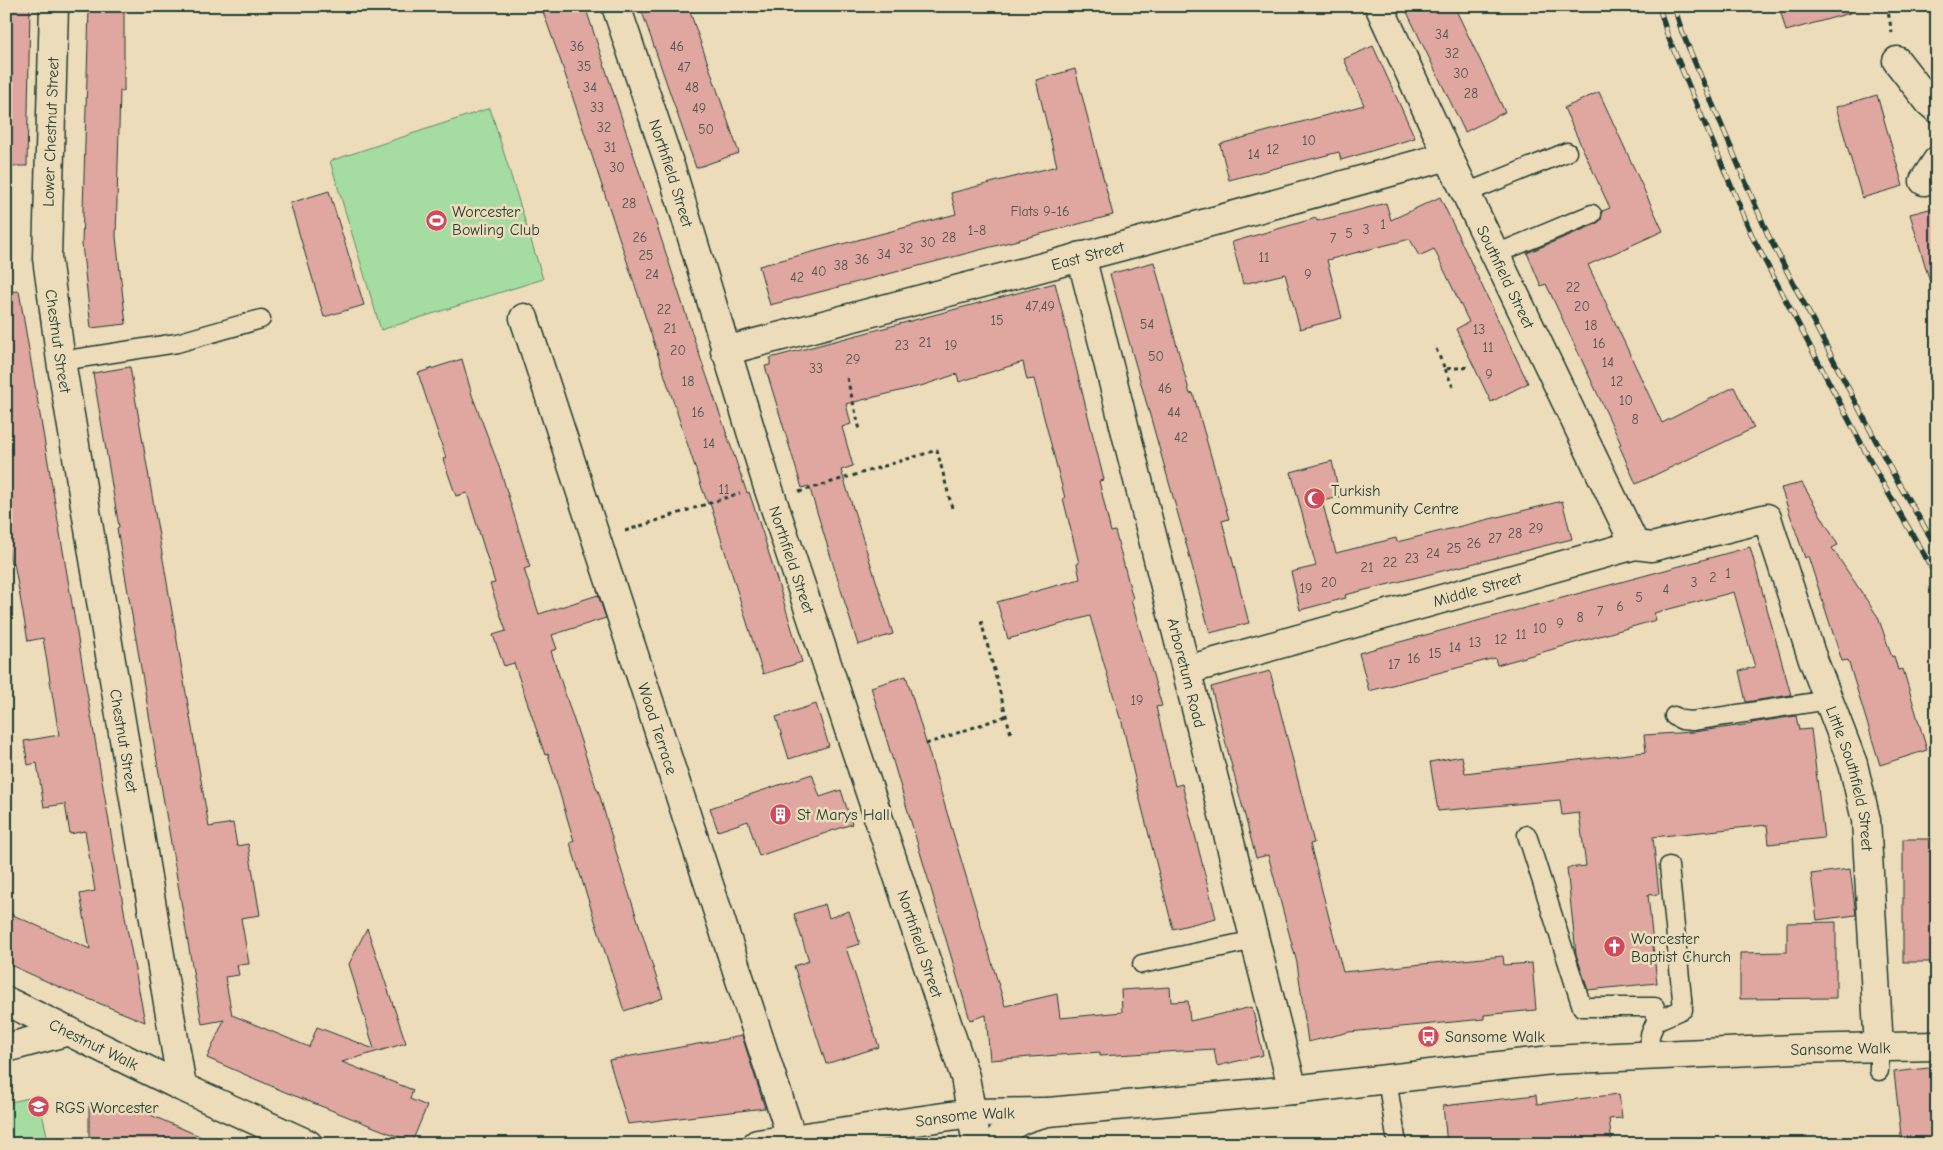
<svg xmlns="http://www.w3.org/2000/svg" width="1943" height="1150" viewBox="0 0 1943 1150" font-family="'Comic Neue',sans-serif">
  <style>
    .green { fill: #a5dca1; stroke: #628c6a }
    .building { fill: #e0a6a0; stroke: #1f3d34 }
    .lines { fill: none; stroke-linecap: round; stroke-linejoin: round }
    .service-casing { stroke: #1f3d34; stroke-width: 21 }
    .minor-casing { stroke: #1f3d34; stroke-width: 31 }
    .primary-casing { stroke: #1f3d34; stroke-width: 31 }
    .path { stroke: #1f3d34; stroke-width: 3; stroke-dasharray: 4 4; stroke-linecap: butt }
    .service { stroke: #eddcb9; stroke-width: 18 }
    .minor { stroke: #eddcb9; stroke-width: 28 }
    .primary { stroke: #eddcb9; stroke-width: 28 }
    .rail-casing { stroke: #1f3d34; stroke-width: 5.5 }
    .rail { stroke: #eddcb9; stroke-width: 4; stroke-dasharray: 11; stroke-linecap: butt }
    .labels { text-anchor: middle; stroke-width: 5; stroke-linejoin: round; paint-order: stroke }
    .number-label { font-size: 14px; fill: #4f574f }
    .street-label { font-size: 16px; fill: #1f3d34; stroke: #eddcb9 }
    .poi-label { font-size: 16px; fill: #1f3d34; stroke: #eddcb9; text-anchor: start }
  </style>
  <rect width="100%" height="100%" fill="#eddcb9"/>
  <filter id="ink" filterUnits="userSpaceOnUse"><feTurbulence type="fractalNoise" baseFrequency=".02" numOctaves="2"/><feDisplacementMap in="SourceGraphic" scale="10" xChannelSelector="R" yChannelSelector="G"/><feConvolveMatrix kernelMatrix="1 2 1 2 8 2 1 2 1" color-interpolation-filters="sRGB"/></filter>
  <g filter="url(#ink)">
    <!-- green -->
    <g class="green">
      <polygon points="490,108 543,279 381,330 330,161"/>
      <polygon points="38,1096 49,1144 6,1144 6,1103"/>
    </g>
    <!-- building -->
    <g class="building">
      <polygon points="6,6 30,6 27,166 6,166"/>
      <polygon points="541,6 585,6 693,336 747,493 749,492 763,534 802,662 763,674 710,503 708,504 702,488 561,62"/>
      <polygon points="640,6 688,6 739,153 696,168"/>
      <polygon points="1404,6 1454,6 1505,112 1465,132"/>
      <polygon points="1779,6 1850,6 1850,13 1786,31"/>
      <polygon points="89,8 124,8 124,91 120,91 116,237 126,324 91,328 82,244"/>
      <polygon points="1373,46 1415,138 1341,160 1339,152 1229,180 1220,144 1364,105 1344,59"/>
      <polygon points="1075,69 1113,215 770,305 759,266 956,214 951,193 1057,166 1036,80"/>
      <polygon points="1599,92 1663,231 1588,265 1598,286 1662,423 1734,387 1754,428 1636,484 1619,445 1621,444 1592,382 1546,284 1541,286 1527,253 1596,224 1601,220 1602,211 1610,208 1564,108"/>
      <polygon points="1877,95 1903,186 1862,198 1836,107"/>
      <polygon points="329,191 364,305 324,317 290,203"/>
      <polygon points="1440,197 1528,383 1491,402 1456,329 1469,322 1434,249 1419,256 1410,239 1327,260 1342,318 1300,329 1285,274 1243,284 1232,242 1316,218 1317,221 1386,203 1391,220"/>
      <polygon points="1937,207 1937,281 1930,282 1910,214"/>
      <polygon points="1154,262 1190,394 1193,393 1229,519 1222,521 1249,623 1210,633 1183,532 1110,274"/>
      <polygon points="1055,283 1104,480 1099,481 1111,532 1115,531 1133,599 1131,600 1162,706 1156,707 1175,786 1182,784 1216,918 1173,929 1139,796 1121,718 1120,718 1090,616 1008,639 997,602 1080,579 1077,564 1079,563 1063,498 1065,498 1034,379 1027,380 1023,362 959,382 957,374 924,385 846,404 851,424 842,427 853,466 841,470 893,634 858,645 809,486 802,488 765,366 770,365 770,358"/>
      <polygon points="19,291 127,928 145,1022 57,986 6,963 6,912 90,949 80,894 95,891 85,831 70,834 65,804 44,807 37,763 28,765 24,741 59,735 43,638 28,641 14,563 11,564 6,538 6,292"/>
      <polygon points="462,359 472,395 500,469 530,567 524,569 539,614 598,595 606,618 552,635 557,649 551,651 597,790 598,790 622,872 663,998 624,1011 570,843 574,841 548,754 545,755 514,663 504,666 493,635 506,631 490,584 495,583 467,493 456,496 443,459 446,458 418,373"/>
      <polygon points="130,367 209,827 233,823 237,846 248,844 260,915 241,918 249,964 237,965 239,975 225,977 232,1015 309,1047 317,1027 374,1049 349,964 367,928 406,1043 342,1062 413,1090 410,1099 427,1106 412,1142 285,1092 207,1058 224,1020 202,1024 117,528 119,527 93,373"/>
      <polygon points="1332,461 1340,497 1322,501 1336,553 1396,538 1397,542 1562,501 1572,539 1345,595 1346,598 1300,610 1291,572 1316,566 1291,472"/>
      <polygon points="1802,483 1838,545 1832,548 1878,617 1892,657 1894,656 1898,670 1903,669 1927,750 1880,765 1848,660 1842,661 1808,556 1805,558 1781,488"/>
      <polygon points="1750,547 1791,695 1746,702 1739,671 1755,667 1734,592 1654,613 1656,620 1497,665 1495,658 1369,691 1359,653"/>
      <polygon points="1270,671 1314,843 1310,844 1343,972 1503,956 1504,965 1532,963 1536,1010 1484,1015 1484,1019 1349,1032 1308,1042 1297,963 1268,855 1256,858 1211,687"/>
      <polygon points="906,676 1005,1006 1057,994 1060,1018 1122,1012 1121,990 1170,987 1171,1002 1188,1001 1190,1021 1252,1007 1263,1055 1217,1066 1214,1049 1100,1056 1100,1052 990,1060 986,1015 970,1020 871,687"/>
      <polygon points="816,704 829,746 789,759 776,717"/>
      <polygon points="1796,716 1799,730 1811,729 1824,838 1769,844 1767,825 1653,837 1659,894 1648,895 1657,983 1588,990 1576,954 1567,868 1586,866 1579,813 1562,815 1560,800 1438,811 1430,762 1462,756 1465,773 1646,752 1644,735 1693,732 1752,724 1751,723"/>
      <polygon points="812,774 820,797 841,790 852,824 759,856 748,821 718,831 710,808"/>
      <rect x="1903" y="839" width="34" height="123"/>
      <polygon points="1850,869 1856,915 1817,920 1811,874"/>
      <polygon points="825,904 829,918 849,911 860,944 846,948 879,1047 826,1064 794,966 809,961 794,914"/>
      <polygon points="1836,922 1836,998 1740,999 1740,953 1787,952 1787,923"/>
      <polygon points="742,1036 765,1108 628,1124 609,1060"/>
      <polygon points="1937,1067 1937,1144 1902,1144 1894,1072"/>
      <polygon points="1619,1094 1622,1118 1609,1119 1612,1144 1447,1144 1443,1106 1536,1095 1537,1104"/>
      <polygon points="89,1106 132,1107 218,1144 89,1144"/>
    </g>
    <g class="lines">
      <defs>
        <g id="service">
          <polyline points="1466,193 1567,152"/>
          <polyline points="1496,254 1592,214"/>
          <polyline points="61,361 177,343 261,319"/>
          <polyline points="1674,716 1682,720 1692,721 1829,700"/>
          <polyline points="1527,835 1582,1007 1655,1007 1656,1021"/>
          <polyline points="1142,964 1255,940"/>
          <polyline points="1879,1048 1879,1071"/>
          <polyline points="1649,1055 1650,1035 1656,1021 1683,1009 1669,866"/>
          <polyline points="1387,1079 1397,1144"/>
        </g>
        <g id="minor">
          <path id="s1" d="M54 6 47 258 61 361 182 1087"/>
          <path id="s2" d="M616 6 673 175 767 484 965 1077 977 1144"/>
          <path id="s3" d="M1379 6 1448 156 1635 545"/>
          <polyline points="1897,61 1929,102 1937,109"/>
          <polyline points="1924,181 1937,161"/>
          <path id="s4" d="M1081 256 1293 1090"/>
          <path id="s5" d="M524 318 792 1139"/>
          <path id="s6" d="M725 351 1149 239 1448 156"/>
          <path id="s7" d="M1187 670 1635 545 1652 547 1767 518 1811 654 1853 764 1866 820 1879 1048"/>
          <path id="s8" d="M6 1001 182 1087 308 1144"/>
          <polyline points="6,1048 69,1031"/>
          <path id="s9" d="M757 1144 971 1113 1045 1112"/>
        </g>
        <g id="primary">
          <path id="s10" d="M997 1144C1007 1122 1027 1117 1048 1112L1293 1090 1551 1060 1794 1049 1937 1046"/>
        </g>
      </defs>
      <!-- service casing -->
      <use href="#service" class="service-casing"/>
      <!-- minor casing -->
      <use href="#minor" class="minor-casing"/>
      <!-- primary casing -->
      <use href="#primary" class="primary-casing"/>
      <!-- path -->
      <g class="path">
        <polyline points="1887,6 1892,33"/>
        <polyline points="1436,349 1445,369 1469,367"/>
        <polyline points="1445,369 1453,387"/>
        <polyline points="847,378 860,430"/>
        <polyline points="799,492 937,450 952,508"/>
        <polyline points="625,531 740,493"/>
        <polyline points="981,621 1011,734"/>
        <polyline points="926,744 1006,716"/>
      </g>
      <!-- service -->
      <use href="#service" class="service"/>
      <!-- minor -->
      <use href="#minor" class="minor"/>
      <!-- primary -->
      <use href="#primary" class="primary"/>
      <defs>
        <g id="rail">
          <polyline points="1659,6 1667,34 1753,238 1879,477 1937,577"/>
          <polyline points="1674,6 1682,32 1768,235 1896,479 1937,548"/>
        </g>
      </defs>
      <!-- rail casing -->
      <use href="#rail" class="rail-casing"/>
      <!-- rail -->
      <use href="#rail" class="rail"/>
    </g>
  </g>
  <!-- icons -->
  <defs>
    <symbol id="stadium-disc" viewBox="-11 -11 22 22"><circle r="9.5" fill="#d1495b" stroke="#eddcb9"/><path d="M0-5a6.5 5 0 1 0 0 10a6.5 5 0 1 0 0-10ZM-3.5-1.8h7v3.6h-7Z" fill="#fff"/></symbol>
    <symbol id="mosque-disc" viewBox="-11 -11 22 22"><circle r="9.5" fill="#d1495b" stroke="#eddcb9"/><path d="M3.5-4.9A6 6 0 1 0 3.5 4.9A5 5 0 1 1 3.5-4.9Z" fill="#fff"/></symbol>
    <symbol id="building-disc" viewBox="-11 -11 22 22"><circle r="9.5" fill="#d1495b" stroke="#eddcb9"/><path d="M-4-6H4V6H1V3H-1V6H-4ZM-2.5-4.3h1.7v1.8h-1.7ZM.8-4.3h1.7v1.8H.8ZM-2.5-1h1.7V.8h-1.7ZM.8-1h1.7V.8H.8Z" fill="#fff"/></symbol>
    <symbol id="church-disc" viewBox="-11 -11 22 22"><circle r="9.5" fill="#d1495b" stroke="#eddcb9"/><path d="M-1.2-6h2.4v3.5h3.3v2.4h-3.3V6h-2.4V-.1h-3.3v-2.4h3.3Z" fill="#fff"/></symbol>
    <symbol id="bus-disc" viewBox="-11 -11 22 22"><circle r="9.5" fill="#d1495b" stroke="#eddcb9"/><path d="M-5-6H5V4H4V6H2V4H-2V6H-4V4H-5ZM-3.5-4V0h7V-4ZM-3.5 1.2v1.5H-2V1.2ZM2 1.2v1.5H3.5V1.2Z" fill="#fff"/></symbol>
    <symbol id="school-disc" viewBox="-11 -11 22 22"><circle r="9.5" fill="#d1495b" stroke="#eddcb9"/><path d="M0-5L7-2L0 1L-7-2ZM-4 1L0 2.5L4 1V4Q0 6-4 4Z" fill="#fff"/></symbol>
  </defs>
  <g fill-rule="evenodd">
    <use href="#stadium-disc" x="424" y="208" width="25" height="25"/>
    <use href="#mosque-disc" x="1302" y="486" width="25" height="25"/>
    <use href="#building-disc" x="768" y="802" width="25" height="25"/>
    <use href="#church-disc" x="1602" y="934" width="25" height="25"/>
    <use href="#bus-disc" x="1416" y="1024" width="25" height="25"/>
    <use href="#school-disc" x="26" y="1094" width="25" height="25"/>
  </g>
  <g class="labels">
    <!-- number labels -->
    <g class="number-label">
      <text x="1442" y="39">34</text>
      <text x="577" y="51">36</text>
      <text x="677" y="51">46</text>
      <text x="1452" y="58">32</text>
      <text x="584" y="71">35</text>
      <text x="684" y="72">47</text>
      <text x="1461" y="78">30</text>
      <text x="590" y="92">34</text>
      <text x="692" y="92">48</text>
      <text x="1471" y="98">28</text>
      <text x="597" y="112">33</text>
      <text x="699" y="113">49</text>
      <text x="604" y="132">32</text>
      <text x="706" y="134">50</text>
      <text x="1309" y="145">10</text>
      <text x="610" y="152">31</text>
      <text x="1273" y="154">12</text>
      <text x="1254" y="159">14</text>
      <text x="617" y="172">30</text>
      <text x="629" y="208">28</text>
      <text x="1040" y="216">Flats 9-16</text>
      <text x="1383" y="229">1</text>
      <text x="1366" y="234">3</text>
      <text x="977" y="235">1-8</text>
      <text x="1349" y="238">5</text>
      <text x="640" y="242">26</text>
      <text x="949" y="242">28</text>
      <text x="1333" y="243">7</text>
      <text x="928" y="247">30</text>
      <text x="906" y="253">32</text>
      <text x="884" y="259">34</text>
      <text x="646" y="260">25</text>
      <text x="1264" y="262">11</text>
      <text x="862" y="264">36</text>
      <text x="841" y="270">38</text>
      <text x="819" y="276">40</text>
      <text x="652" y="279">24</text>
      <text x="1308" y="279">9</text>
      <text x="797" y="282">42</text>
      <text x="1573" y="292">22</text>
      <text x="1040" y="311">47,49</text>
      <text x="1582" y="311">20</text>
      <text x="664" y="314">22</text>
      <text x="997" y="325">15</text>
      <text x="1147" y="329">54</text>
      <text x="1591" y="330">18</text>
      <text x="670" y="333">21</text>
      <text x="1479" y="334">13</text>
      <text x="925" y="347">21</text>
      <text x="1599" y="348">16</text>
      <text x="902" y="350">23</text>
      <text x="951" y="350">19</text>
      <text x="1488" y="352">11</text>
      <text x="678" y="355">20</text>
      <text x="1156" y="361">50</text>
      <text x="853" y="364">29</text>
      <text x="1608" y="367">14</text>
      <text x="816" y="373">33</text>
      <text x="1489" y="379">9</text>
      <text x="688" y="386">18</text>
      <text x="1617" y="386">12</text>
      <text x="1165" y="393">46</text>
      <text x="1626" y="405">10</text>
      <text x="698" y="417">16</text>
      <text x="1174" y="417">44</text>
      <text x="1635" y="424">8</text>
      <text x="1181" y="442">42</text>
      <text x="709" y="448">14</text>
      <text x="724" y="494">11</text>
      <text x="1536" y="533">29</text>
      <text x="1515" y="538">28</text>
      <text x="1495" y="543">27</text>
      <text x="1474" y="548">26</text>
      <text x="1454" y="553">25</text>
      <text x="1433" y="558">24</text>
      <text x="1412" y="563">23</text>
      <text x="1390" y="567">22</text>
      <text x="1367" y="572">21</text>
      <text x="1728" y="578">1</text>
      <text x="1713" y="582">2</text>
      <text x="1329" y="587">20</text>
      <text x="1694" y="587">3</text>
      <text x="1306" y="593">19</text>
      <text x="1666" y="594">4</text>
      <text x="1639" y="602">5</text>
      <text x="1620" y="611">6</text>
      <text x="1600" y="616">7</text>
      <text x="1580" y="622">8</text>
      <text x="1560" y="628">9</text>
      <text x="1540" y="633">10</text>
      <text x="1521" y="639">11</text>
      <text x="1501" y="644">12</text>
      <text x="1475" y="647">13</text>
      <text x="1455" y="652">14</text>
      <text x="1435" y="658">15</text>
      <text x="1414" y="663">16</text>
      <text x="1394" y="669">17</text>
      <text x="1137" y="705">19</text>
    </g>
    <!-- street labels -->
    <g class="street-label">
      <text transform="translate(50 132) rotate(-88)" y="6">Lower Chestnut Street</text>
      <text dy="6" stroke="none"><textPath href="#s2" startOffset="176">Northfield Street</textPath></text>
      <text dy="6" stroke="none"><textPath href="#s6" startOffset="375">East Street</textPath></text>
      <text dy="6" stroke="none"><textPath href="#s3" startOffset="299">Southfield Street</textPath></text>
      <text dy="6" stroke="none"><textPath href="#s1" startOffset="336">Chestnut Street</textPath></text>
      <text dy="6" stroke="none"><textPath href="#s2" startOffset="581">Northfield Street</textPath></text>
      <text dy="6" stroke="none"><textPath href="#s7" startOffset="301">Middle Street</textPath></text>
      <text dy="6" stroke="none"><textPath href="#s4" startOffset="430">Arboretum Road</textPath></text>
      <text dy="6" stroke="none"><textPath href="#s5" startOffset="432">Wood Terrace</textPath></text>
      <text dy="6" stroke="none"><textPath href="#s1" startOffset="741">Chestnut Street</textPath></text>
      <text dy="6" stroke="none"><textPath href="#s7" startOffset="875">Little Southfield Street</textPath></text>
      <text dy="6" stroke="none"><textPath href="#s2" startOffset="986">Northfield Street</textPath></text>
      <text dy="6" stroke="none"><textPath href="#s8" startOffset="98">Chestnut Walk</textPath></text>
      <text dy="6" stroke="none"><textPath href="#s10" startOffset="858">Sansome Walk</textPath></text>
      <text dy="6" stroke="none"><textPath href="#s9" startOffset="210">Sansome Walk</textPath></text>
    </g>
    <!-- poi labels -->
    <g class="poi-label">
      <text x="452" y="217">Worcester<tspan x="452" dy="18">Bowling Club</tspan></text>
      <text x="1331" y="496">Turkish<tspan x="1331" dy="18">Community Centre</tspan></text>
      <text x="797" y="820">St Marys Hall</text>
      <text x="1631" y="944">Worcester<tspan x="1631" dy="18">Baptist Church</tspan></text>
      <text x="1445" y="1042">Sansome Walk</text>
      <text x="55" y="1113">RGS Worcester</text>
    </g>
  </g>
  <!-- margin -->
  <rect width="1943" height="1150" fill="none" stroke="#eddcb9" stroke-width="25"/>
  <rect x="12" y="12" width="1918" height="1125" fill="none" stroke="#1f3d34" stroke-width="2" filter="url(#ink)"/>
</svg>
